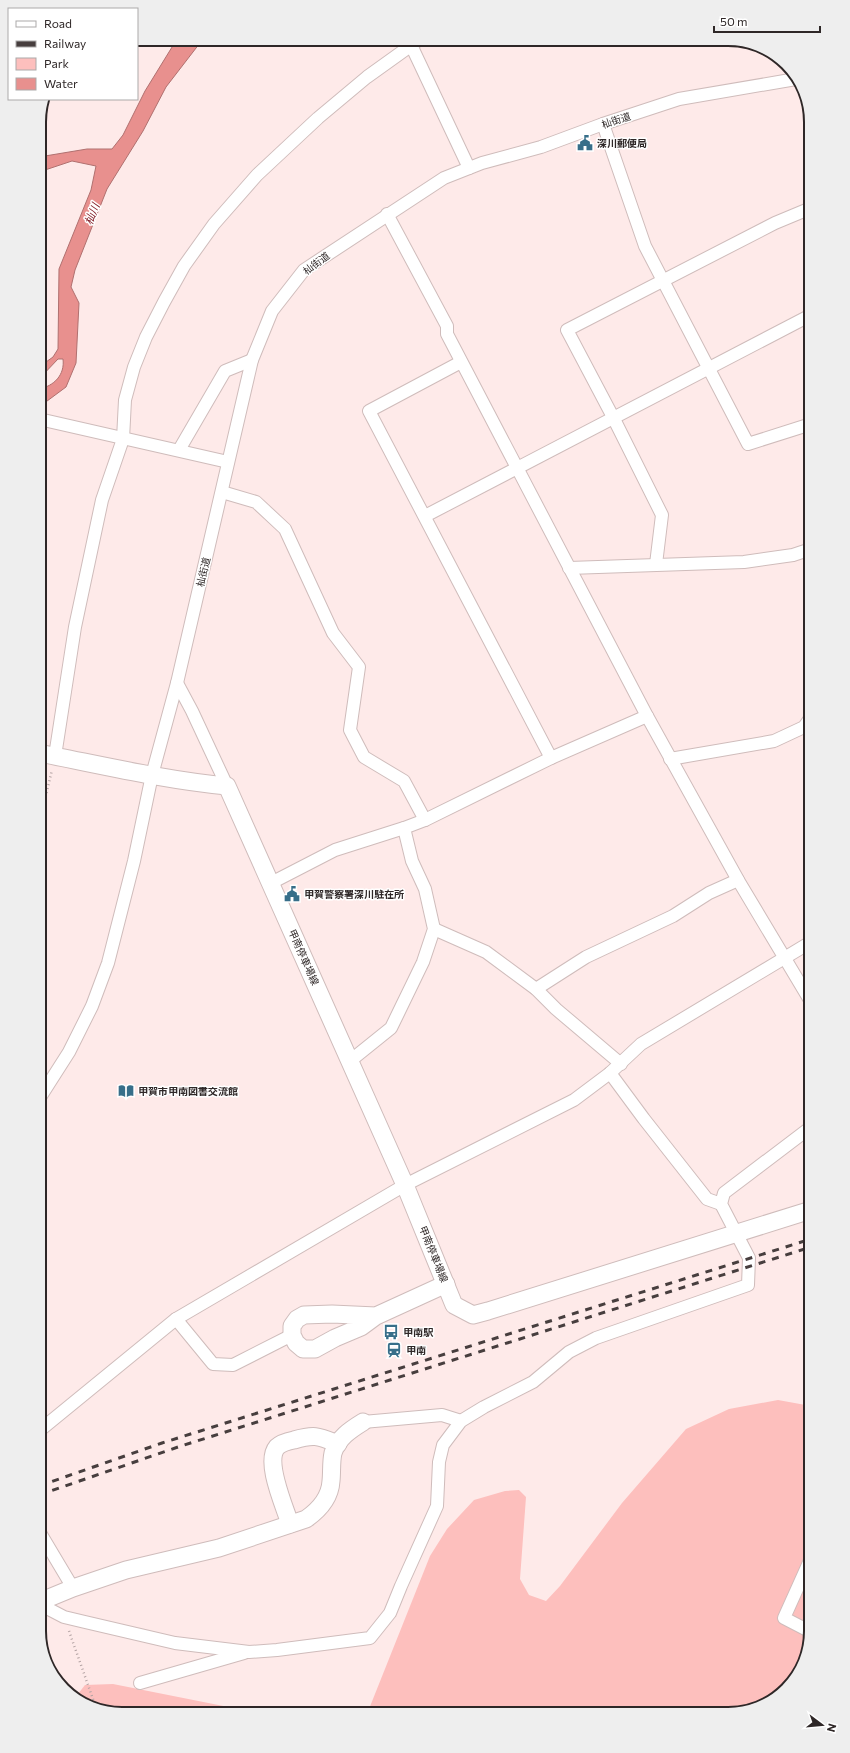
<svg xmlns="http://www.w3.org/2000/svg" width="850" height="1753" viewBox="0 0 850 1753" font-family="Commissioner,'Noto Sans JP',sans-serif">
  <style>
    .green { fill: #fdbfbd }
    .water { fill: #e8908e; stroke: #b0706f }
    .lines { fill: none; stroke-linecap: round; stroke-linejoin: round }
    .street-casing { stroke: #cfbcbb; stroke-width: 14 }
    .secondary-casing { stroke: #cfbcbb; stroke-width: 19 }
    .path { stroke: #b4a4a4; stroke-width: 2.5; stroke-dasharray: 1 3; stroke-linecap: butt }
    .street { stroke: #fff; stroke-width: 12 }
    .secondary { stroke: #fff; stroke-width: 17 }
    .rail { stroke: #473e3e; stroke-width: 3; stroke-dasharray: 7 7; stroke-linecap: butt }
    .labels { text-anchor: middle; stroke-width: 3; stroke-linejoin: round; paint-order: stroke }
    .street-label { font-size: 10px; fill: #2e2727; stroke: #fff }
    .poi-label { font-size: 10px; font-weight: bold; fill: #2e2727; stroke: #fff; text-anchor: start }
    .water-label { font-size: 11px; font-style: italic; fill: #7f1822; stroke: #fff }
    .rim { fill: none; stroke: #2e2727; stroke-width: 2 }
  </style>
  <rect width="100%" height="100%" fill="#feeae9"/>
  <!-- green -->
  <g class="green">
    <polygon points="778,1400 811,1406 811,1531 803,1580 811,1595 811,1631 797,1677 760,1708 728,1714 367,1714 430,1556 447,1529 474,1500 505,1491 519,1490 526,1497 520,1579 529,1595 546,1601 560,1586 622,1503 686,1429 729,1409"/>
    <polygon points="113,1684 264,1714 117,1714 74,1699 85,1685"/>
  </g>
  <!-- water -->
  <path class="water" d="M177 39H203L166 87 143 131 107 189 75 270 71 287 79 303 76 363 66 387 39 407V389C54 386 65 375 63 359H58L39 379V367L53 357 58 349 59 269 91 190 96 166 72 161 39 172V157L87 149H112L123 135 145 91Z"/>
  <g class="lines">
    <defs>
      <g id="street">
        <polyline points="411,45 469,168"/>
        <polyline points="603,124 645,246 748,444 811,424"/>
        <polyline points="387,214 447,326 447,334 647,716 738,880 811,1002"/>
        <polyline points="461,362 369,411 551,758"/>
        <polyline points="39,419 228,462"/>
        <polyline points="179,450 225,371 252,360"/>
        <polyline points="222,492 256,502 285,529 333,633 359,667 350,730 364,757 404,781 425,820"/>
        <polyline points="425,516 811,315"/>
        <polyline points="656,564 662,515 614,419 567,330 775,223 811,208"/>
        <polyline points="569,568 744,562 793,555 811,549"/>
        <polyline points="177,683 192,711 227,786"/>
        <polyline points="55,756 75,627 102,500 123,439 125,400 134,367 146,337 164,302 184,266 214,224 257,175 318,118 367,77 420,39"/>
        <polyline points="670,759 774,741 804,727 811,717"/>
        <polyline points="271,883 335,850 404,828 425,820 551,758 647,716"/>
        <polyline points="434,929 486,952 536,989 556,1009 621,1064"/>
        <polyline points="536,989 586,957 673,916 709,893 738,880"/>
        <polyline points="350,1061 391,1028 423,962 434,929 425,889 412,861 404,828"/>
        <polyline points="610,1073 644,1119 707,1199 721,1204"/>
        <polyline points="39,1099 69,1052 92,1006 108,963 134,861 152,775 177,683 252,360 272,311 304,270 444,178 482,163 541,147 603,124 679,99 796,79"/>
        <polyline points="176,1319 213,1364 233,1365 292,1335"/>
        <polyline points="363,1422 442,1415 461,1421"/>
        <polyline points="39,1431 176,1319 405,1185 574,1100 610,1073 641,1044 811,942"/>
        <polyline points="39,1531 73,1588"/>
        <polyline points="39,1604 64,1617 85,1622 175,1643 249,1652 277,1650 370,1638 390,1613 401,1586 437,1506 439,1462 443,1445 461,1421 484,1407 533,1382 569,1352 596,1338 748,1285 749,1258 721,1204 724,1193 811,1127"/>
        <polyline points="811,1632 784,1618 811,1558"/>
        <polyline points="140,1683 244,1653"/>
      </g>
      <g id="secondary">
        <path d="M39 753C101 765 164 780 227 786L405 1185 454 1305 473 1315 488 1311 811 1210"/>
        <polyline points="376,1316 332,1314 304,1315 297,1319 292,1326 292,1335 296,1343 303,1349 315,1349 335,1338 361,1327 376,1316 446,1284"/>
        <path d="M290 1524C285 1507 264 1462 277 1447 281 1443 289 1441 294 1440 315 1434 318 1436 338 1444"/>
        <path d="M39 1602 73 1588 126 1570 219 1548 306 1519C319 1510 330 1498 331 1481 332 1472 331 1462 333 1453 338 1438 350 1430 363 1422"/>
      </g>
    </defs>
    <!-- street casing -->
    <use href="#street" class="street-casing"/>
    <!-- secondary casing -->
    <use href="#secondary" class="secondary-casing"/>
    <!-- path -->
    <g class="path">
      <polyline points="39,824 52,770"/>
      <polyline points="69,1631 94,1702"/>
    </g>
    <!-- street -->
    <use href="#street" class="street"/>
    <!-- secondary -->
    <use href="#secondary" class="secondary"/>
    <!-- rail -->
    <g class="rail">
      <polyline points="39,1486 162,1443 811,1239"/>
      <polyline points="39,1495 178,1447 811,1247"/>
    </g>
  </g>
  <!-- icons -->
  <defs>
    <symbol id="civic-bare" viewBox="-9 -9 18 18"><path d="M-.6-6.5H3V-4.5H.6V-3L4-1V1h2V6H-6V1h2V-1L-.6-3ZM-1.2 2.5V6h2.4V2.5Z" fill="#376e89" stroke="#fff" stroke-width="2.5" paint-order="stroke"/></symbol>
    <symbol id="library-bare" viewBox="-9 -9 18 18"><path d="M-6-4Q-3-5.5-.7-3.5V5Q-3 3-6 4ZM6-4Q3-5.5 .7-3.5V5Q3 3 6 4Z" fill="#376e89" stroke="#fff" stroke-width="2.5" paint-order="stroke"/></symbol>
    <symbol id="bus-bare" viewBox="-9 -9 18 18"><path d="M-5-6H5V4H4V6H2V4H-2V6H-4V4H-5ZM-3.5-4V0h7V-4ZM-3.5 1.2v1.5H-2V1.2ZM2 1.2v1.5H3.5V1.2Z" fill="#376e89" stroke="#fff" stroke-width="2.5" paint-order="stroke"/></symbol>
    <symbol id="station-bare" viewBox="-9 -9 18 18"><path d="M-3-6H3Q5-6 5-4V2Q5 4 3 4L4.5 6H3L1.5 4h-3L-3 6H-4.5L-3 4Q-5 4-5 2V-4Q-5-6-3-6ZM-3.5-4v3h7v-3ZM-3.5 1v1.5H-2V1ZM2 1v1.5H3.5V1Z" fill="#376e89" stroke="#fff" stroke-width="2.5" paint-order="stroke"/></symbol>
  </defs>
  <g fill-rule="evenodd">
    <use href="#civic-bare" x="574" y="132" width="22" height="22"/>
    <use href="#civic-bare" x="281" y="883" width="22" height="22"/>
    <use href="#library-bare" x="115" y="1080" width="22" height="22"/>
    <use href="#bus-bare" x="380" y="1321" width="22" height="22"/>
    <use href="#station-bare" x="383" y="1339" width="22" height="22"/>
  </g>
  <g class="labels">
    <!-- street labels -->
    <g class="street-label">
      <text transform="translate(616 120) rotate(-18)" y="4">杣街道</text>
      <text transform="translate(316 263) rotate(-37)" y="4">杣街道</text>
      <text transform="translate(203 572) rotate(-77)" y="4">杣街道</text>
      <text transform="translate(304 957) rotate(66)" y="4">甲南停車場線</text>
      <text transform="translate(434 1254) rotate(68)" y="4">甲南停車場線</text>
    </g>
    <!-- poi labels -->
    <g class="poi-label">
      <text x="597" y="147">深川郵便局</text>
      <text x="304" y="898">甲賀警察署深川駐在所</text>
      <text x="138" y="1095">甲賀市甲南図書交流館</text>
      <text x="403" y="1336">甲南駅</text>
      <text x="406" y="1354">甲南</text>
    </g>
    <!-- water labels -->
    <g class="water-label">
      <text transform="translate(92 214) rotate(-69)" y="4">杣川</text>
    </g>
  </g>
  <!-- crop -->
  <path d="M0 0H850V1753H0ZM122 46H728A76 76 0 0 1 804 122V1631A76 76 0 0 1 728 1707H122A76 76 0 0 1 46 1631V122A76 76 0 0 1 122 46Z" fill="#eee" fill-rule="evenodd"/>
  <path class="rim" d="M122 46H728A76 76 0 0 1 804 122V1631A76 76 0 0 1 728 1707H122A76 76 0 0 1 46 1631V122A76 76 0 0 1 122 46Z"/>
  <!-- legend -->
  <rect x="8" y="8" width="130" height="92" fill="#ffffff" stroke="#aba9a9"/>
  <rect x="16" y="21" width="20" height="6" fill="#ffffff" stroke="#aba9a9"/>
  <text x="44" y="28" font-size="12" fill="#2e2727">Road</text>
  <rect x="16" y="41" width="20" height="6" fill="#473e3e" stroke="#aba9a9"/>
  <text x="44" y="48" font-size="12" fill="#2e2727">Railway</text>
  <rect x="16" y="58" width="20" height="12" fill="#fdbfbd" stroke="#aba9a9"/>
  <text x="44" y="68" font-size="12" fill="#2e2727">Park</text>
  <rect x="16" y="78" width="20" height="12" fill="#e8908e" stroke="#aba9a9"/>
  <text x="44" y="88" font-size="12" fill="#2e2727">Water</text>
  <!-- north arrow -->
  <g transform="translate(822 1725) rotate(106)" stroke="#ffffff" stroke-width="3" paint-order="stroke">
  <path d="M0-3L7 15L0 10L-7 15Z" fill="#2e2727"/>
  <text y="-6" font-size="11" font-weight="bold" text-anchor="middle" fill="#2e2727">N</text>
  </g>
  <!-- scale -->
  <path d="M714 26v6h106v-6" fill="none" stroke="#2e2727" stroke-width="2"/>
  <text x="720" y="26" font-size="12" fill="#2e2727" stroke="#ffffff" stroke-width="3" paint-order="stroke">50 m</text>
</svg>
